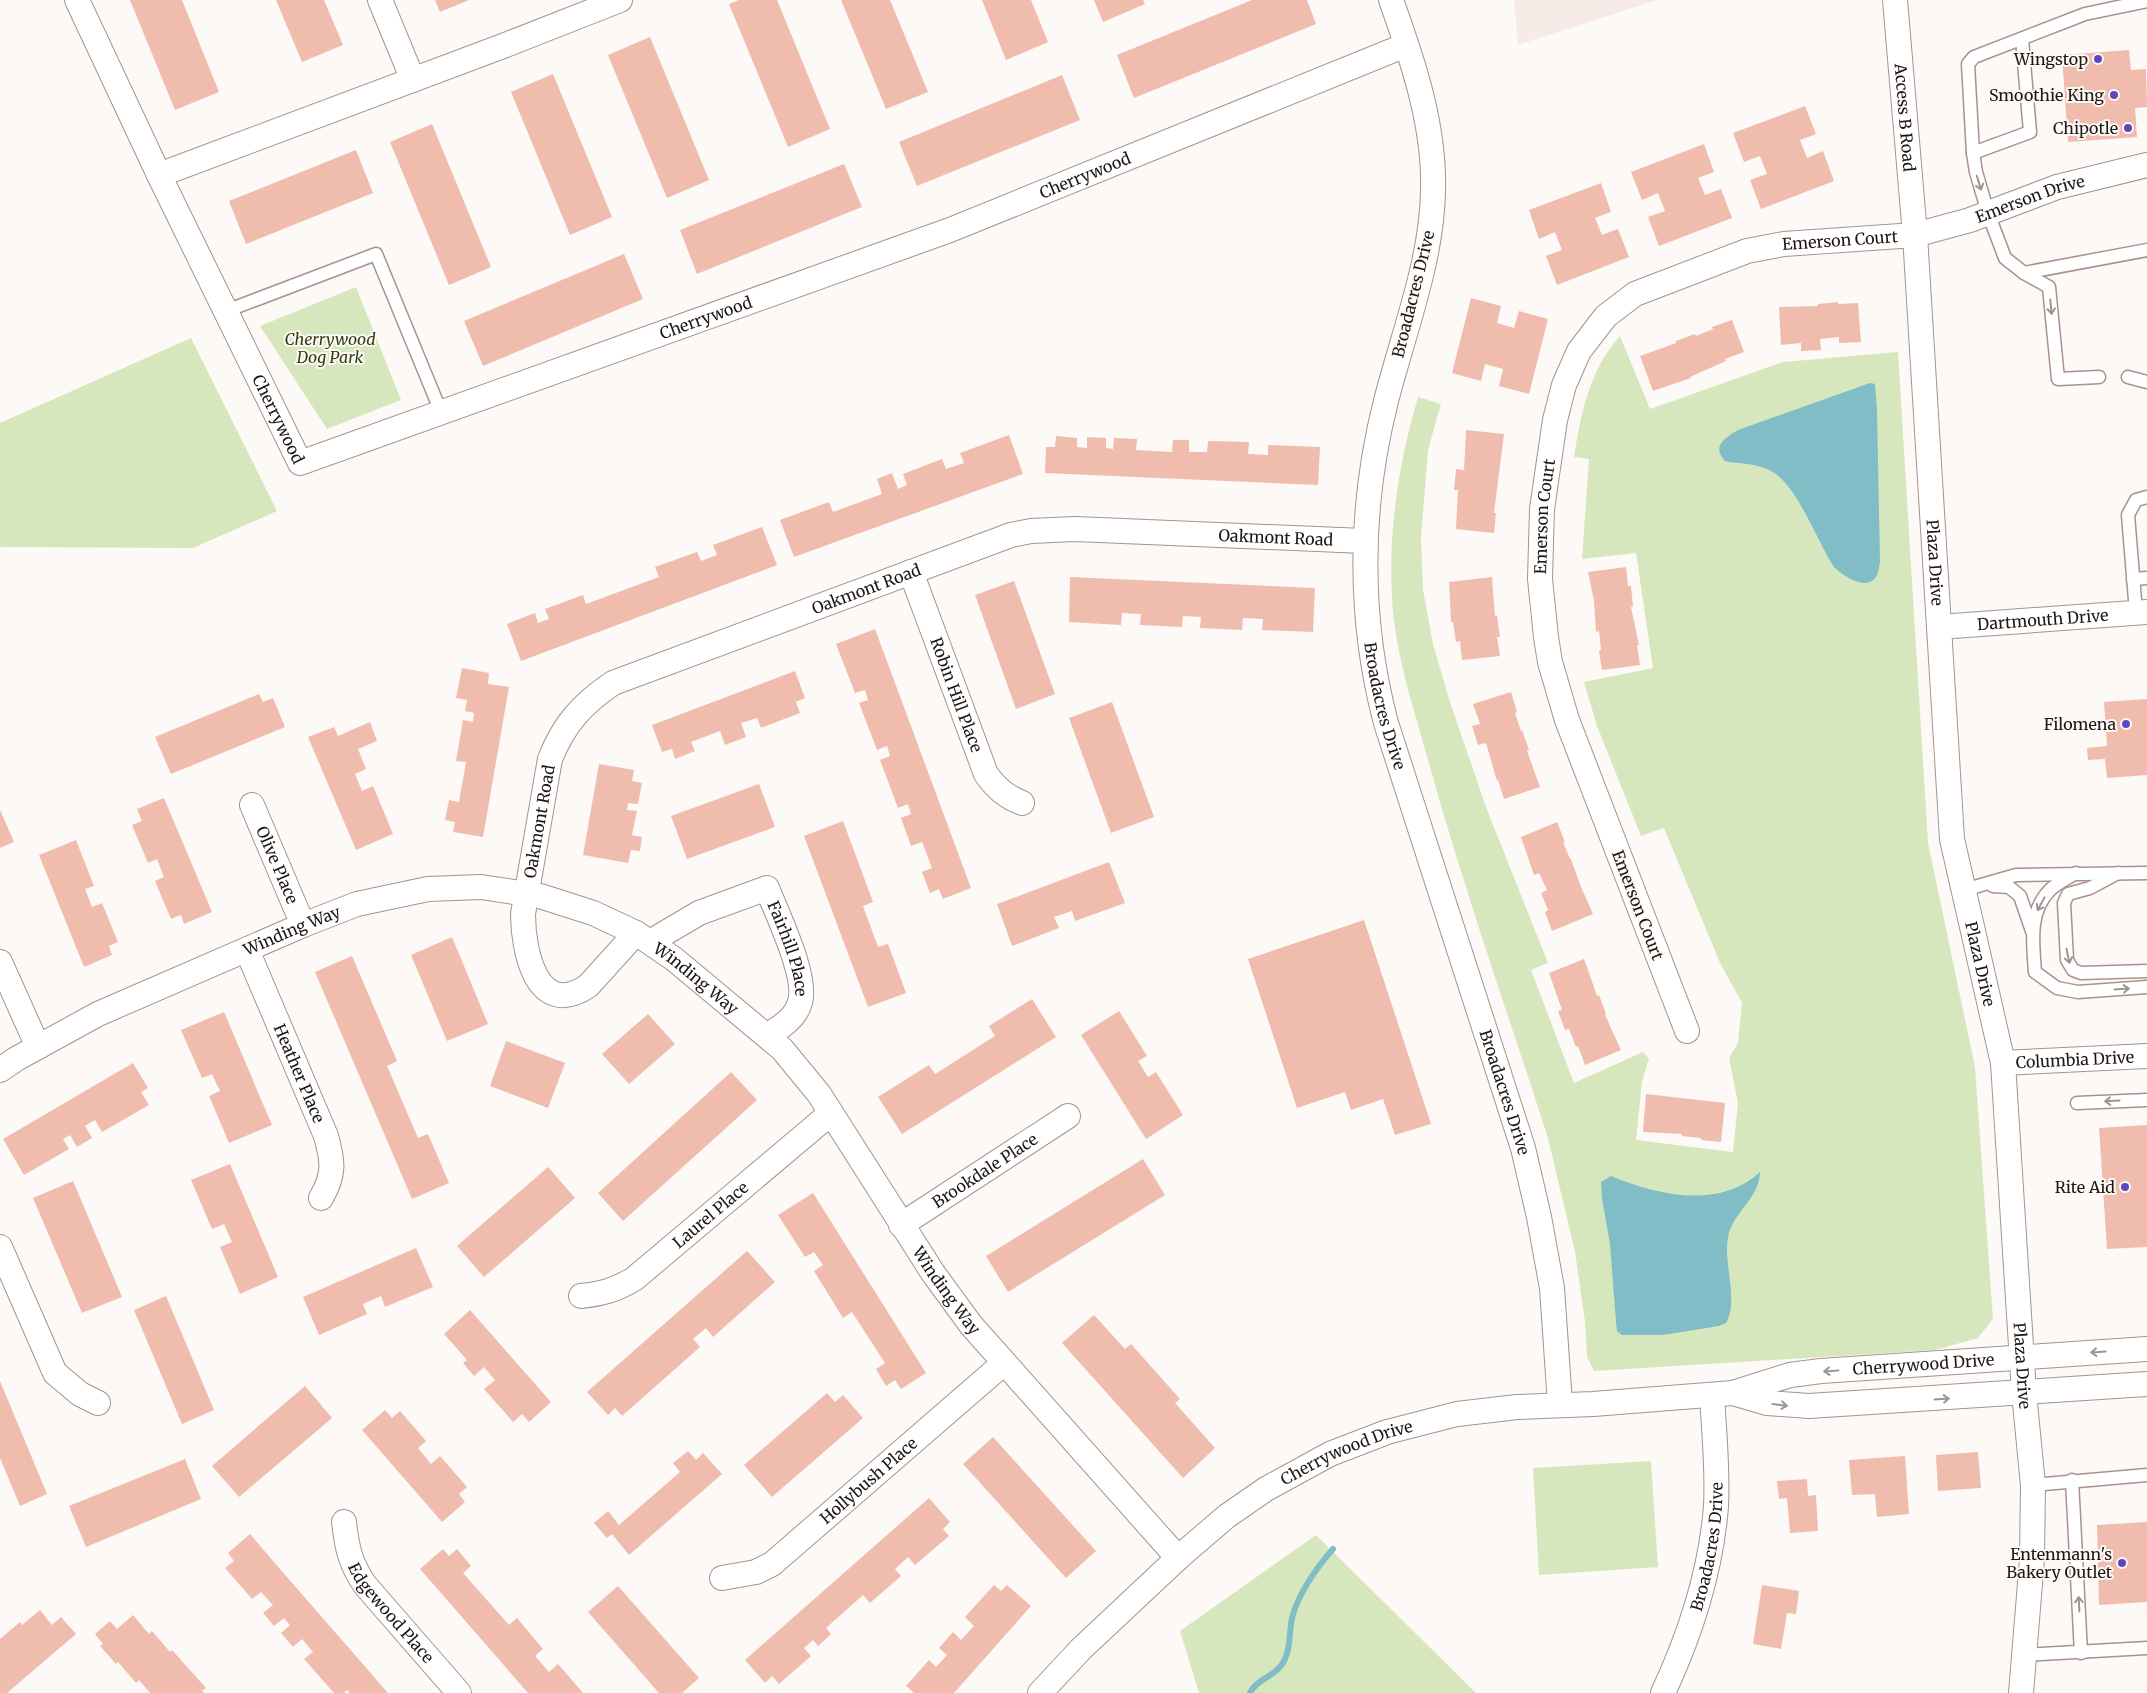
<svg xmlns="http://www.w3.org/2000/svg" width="2147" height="1693" viewBox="0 0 2147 1693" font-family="Merriweather,serif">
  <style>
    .built { fill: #f7ebe7 }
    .green { fill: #d7e7bd }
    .water { fill: #81bdc6 }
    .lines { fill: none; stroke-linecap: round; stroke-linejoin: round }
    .stream { stroke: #81bdc6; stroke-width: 6 }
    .building { fill: #f0bcae }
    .service-casing { stroke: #a6938c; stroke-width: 15 }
    .minor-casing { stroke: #a6938c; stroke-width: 26 }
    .service { stroke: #fff; stroke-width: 12 }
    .minor { stroke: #fff; stroke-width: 24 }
    .oneway { stroke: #999695 }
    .poi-dot { fill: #6046bf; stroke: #fdf9f7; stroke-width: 2 }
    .labels { text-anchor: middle; stroke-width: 4; stroke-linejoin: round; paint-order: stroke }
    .poi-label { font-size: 16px; fill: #1d1613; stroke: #fdf9f7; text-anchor: end }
    .street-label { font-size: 16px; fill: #1d1613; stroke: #fdf9f7 }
    .park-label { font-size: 16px; font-style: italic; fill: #2f3e0c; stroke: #fdf9f7 }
  </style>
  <rect width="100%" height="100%" fill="#fdf9f7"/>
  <!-- built -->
  <polygon class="built" points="1514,0 1657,0 1518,45"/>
  <!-- green -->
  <g class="green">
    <polygon points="356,287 401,400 327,429 260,326"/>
    <path d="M1620 336 1650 409 1783 362 1898 352 1928 843 1975 1067 1993 1319 1978 1338 1935 1350 1594 1371 1587 1357 1585 1322 1575 1252 1548 1138C1508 1014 1465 892 1430 767 1415 712 1395 656 1392 598 1388 531 1399 461 1418 397L1441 404 1428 450 1421 538 1423 590 1433 644 1450 702 1486 807 1548 963 1531 970 1574 1083 1643 1052 1649 1059 1642 1081 1636 1140 1733 1152 1738 1103 1729 1058 1738 1043 1742 1003 1720 963 1664 828 1641 836 1597 726 1584 682 1653 668 1636 553 1582 559 1589 459 1574 457C1581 414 1589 370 1620 336Z"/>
    <polygon points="191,338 277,511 193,548 0,547 0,423"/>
    <polygon points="1651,1461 1658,1567 1539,1575 1533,1468"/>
    <polygon points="1316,1535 1476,1693 1199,1693 1180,1631"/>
  </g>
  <!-- water -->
  <g class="water">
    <path d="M1870 383 1875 384 1877 410 1880 562C1879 566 1879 571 1877 575 1868 593 1843 576 1834 567 1816 540 1796 480 1767 469 1753 463 1739 464 1725 461 1711 446 1725 438 1738 430Z"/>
    <path d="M1760 1172C1760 1198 1732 1213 1728 1237 1723 1263 1739 1300 1726 1323L1719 1326 1663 1335H1622L1617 1331 1616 1322 1610 1244 1602 1199 1601 1182 1611 1176C1657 1195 1719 1210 1760 1172Z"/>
  </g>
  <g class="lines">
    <!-- stream -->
    <path class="stream" d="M1250 1693C1256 1679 1278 1676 1285 1659 1291 1646 1289 1632 1292 1618 1298 1594 1317 1567 1333 1549"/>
  </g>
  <!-- building -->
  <g class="building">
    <polygon points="130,0 182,0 219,92 175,110"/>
    <polygon points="276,0 324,0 343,45 302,62"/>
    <polygon points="435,0 469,0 440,12"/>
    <polygon points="739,0 777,0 830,129 788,147 729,4"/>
    <polygon points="841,0 890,0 928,92 886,109"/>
    <polygon points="982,0 1031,0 1048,42 1006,60"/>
    <polygon points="1094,0 1143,0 1145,4 1103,22"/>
    <polygon points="1252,0 1307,0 1316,24 1134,98 1117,55"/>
    <polygon points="650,37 709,180 667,198 608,55"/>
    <polygon points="2129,50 2131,70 2146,69 2147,107 2135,108 2137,137 2068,142 2062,55"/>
    <polygon points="553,74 612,217 570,235 511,92"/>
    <polygon points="1062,75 1080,120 917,186 899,142"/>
    <polygon points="1805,106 1816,134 1800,140 1807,158 1823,151 1834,181 1761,209 1750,180 1767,174 1760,156 1744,162 1733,133"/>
    <polygon points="432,124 491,267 449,285 390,142"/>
    <polygon points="1704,144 1714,172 1698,178 1705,195 1721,189 1732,218 1659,246 1648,217 1665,211 1658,193 1642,200 1631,172"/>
    <polygon points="356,150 373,193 246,244 229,201"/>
    <polygon points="844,164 862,207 697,274 680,230"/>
    <polygon points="1601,183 1611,212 1595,218 1602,235 1618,229 1629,257 1557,285 1546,256 1562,250 1555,232 1539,239 1529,210"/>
    <polygon points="624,254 643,299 483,366 464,321"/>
    <polygon points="1471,298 1501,306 1497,323 1514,328 1519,311 1548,319 1529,394 1499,386 1503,369 1485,364 1481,381 1452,373"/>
    <polygon points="1838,302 1838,304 1858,303 1861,342 1839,343 1839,337 1820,339 1821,350 1801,351 1801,343 1781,345 1779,307 1818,306 1818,304"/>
    <polygon points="1732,320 1744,352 1725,359 1726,361 1690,377 1691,378 1653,391 1640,356 1676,343 1676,341 1695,334 1696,336 1713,329 1712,327"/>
    <polygon points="1466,430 1504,434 1494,513 1496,513 1494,533 1456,529 1458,490 1454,490 1456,469 1464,470"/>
    <polygon points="1009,435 1023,474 794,557 780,520 829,502 833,512 882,494 877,479 892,473 898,489 907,485 903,474 942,459 946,469 964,463 960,453"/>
    <polygon points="1056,436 1077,438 1077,447 1087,448 1087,437 1106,438 1106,448 1113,449 1114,438 1137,439 1136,450 1172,452 1173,440 1189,440 1189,452 1207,452 1208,441 1249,442 1248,454 1268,455 1268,445 1320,447 1318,485 1045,473 1046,447 1055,447"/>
    <polygon points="762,527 777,565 521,661 507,624 535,613 538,623 549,619 545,609 583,595 586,604 659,577 655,567 697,552 701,561 717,555 713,545"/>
    <polygon points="1626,567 1628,586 1631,586 1633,606 1631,607 1639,645 1637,645 1640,665 1602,670 1599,651 1601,650 1599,631 1596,632 1594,601 1588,572"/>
    <polygon points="1070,577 1315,588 1313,632 1262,630 1263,619 1243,618 1242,630 1200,628 1201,617 1183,616 1182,627 1140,625 1141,614 1122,613 1121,625 1069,622"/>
    <polygon points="1492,577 1495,616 1497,616 1500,637 1497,637 1500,656 1462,660 1460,641 1456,642 1453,622 1451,622 1449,582"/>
    <polygon points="1014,581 1055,694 1016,709 975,595"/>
    <polygon points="875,629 971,888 943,899 939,889 930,893 922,872 932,868 922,842 911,846 901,818 911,814 908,804 898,808 880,760 890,756 887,746 877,750 859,703 868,700 865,690 855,693 836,644"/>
    <polygon points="462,668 489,673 488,684 509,687 483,837 453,832 455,822 445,820 449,800 459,802 466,762 456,761 463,720 473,722 474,713 465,711 467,700 456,698"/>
    <polygon points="795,671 805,698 796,702 800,713 761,728 757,718 741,723 746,737 725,745 720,731 691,742 695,751 675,759 672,749 662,752 652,725"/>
    <polygon points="1511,692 1517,712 1515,713 1521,731 1522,730 1529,750 1527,751 1540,787 1504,799 1498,780 1497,781 1486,743 1478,745 1472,726 1480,724 1473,704"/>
    <polygon points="259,694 263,702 273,698 285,727 171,774 155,737"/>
    <polygon points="2147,699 2147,775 2107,778 2105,759 2088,760 2087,748 2107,746 2104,702"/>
    <polygon points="1112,702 1154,817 1111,833 1069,718"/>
    <polygon points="370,722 377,741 358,749 366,769 355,774 362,791 373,786 393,834 356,850 308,737 334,727 338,736"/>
    <polygon points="599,764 634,770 632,781 642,783 638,804 628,803 627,810 637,811 632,835 642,837 640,851 631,850 628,863 583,855"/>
    <polygon points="759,784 775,827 687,859 671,816"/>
    <polygon points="164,798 212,912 184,924 181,915 171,919 155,881 164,877 157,859 148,863 132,825 142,821 137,809"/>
    <polygon points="0,810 14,842 0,848"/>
    <polygon points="843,821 873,902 863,906 878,947 888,944 906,993 868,1007 804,836"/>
    <polygon points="1557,822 1565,842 1563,842 1570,859 1571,859 1581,887 1593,914 1552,931 1545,912 1548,910 1541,893 1547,890 1539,873 1534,875 1521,837"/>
    <polygon points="76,840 94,886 85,889 92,907 102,903 118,942 109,946 112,955 84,967 39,855"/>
    <polygon points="1109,862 1125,903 1075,921 1072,911 1054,917 1059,928 1012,946 997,904"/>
    <polygon points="1364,920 1431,1124 1395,1135 1383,1099 1351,1110 1345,1092 1297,1108 1248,959"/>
    <polygon points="452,937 488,1024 447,1041 411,955"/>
    <polygon points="352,956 397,1061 387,1066 418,1138 428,1134 449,1183 412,1199 315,972"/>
    <polygon points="1584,959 1594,987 1597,996 1599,995 1606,1014 1605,1015 1621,1050 1585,1065 1578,1046 1576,1047 1569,1029 1565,1030 1558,1011 1562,1010 1549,973"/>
    <polygon points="1032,999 1056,1037 902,1134 878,1097 929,1065 935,1074 995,1036 989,1026"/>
    <polygon points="1119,1011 1147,1056 1138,1061 1148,1077 1156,1072 1183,1115 1146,1139 1081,1035"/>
    <polygon points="224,1012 272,1125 229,1143 209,1096 220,1091 212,1074 202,1078 181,1030"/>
    <polygon points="648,1014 675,1044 629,1084 602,1054"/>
    <polygon points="506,1041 565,1063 548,1108 490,1086"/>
    <polygon points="133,1063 148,1088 141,1092 149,1105 102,1132 95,1120 85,1126 92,1138 77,1147 70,1135 63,1139 69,1149 24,1175 3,1139"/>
    <polygon points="731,1072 757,1100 623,1221 598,1193"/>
    <polygon points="1646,1094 1725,1103 1721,1142 1701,1140 1701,1138 1682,1136 1682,1134 1643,1132"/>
    <polygon points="2147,1125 2147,1247 2107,1249 2099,1128"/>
    <polygon points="1143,1159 1165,1195 1008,1292 986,1256"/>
    <polygon points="230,1164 278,1277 240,1294 220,1247 232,1242 224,1224 212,1229 191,1180"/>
    <polygon points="548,1167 575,1198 484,1277 457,1246"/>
    <polygon points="73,1181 122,1297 82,1313 33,1198"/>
    <polygon points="813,1193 926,1373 901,1389 895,1380 886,1386 876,1369 885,1363 852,1312 843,1318 814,1271 823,1265 814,1252 805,1257 778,1215"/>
    <polygon points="416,1248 433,1287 385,1307 381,1296 363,1304 367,1314 319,1335 303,1297"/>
    <polygon points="747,1251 775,1282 713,1337 706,1328 693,1339 700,1347 622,1416 615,1408 608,1415 587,1392"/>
    <polygon points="166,1296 214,1410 182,1424 134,1310"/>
    <polygon points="470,1310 551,1402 529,1422 522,1414 513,1422 484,1389 495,1380 484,1367 474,1376 463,1363 467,1360 444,1334"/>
    <polygon points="1094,1315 1125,1349 1131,1344 1180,1399 1175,1403 1215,1448 1183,1478 1062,1343"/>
    <polygon points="0,1381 47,1494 20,1506 0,1458"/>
    <polygon points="305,1386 332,1418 239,1497 212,1466"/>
    <polygon points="827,1393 835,1402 843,1395 863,1418 772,1497 744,1465"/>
    <polygon points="385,1410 392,1418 400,1411 426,1441 418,1448 431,1464 440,1456 467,1487 459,1494 465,1502 442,1522 362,1430"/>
    <polygon points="993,1437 1096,1551 1066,1578 963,1464"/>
    <polygon points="688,1451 696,1460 703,1453 722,1474 629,1555 612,1534 607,1538 594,1523 608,1511 619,1525 680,1472 673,1463"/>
    <polygon points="1978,1452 1981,1488 1938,1491 1936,1455"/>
    <polygon points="1905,1456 1909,1514 1877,1517 1875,1494 1852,1495 1849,1460"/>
    <polygon points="185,1459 201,1499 86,1547 69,1506"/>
    <polygon points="1807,1479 1808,1496 1816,1495 1818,1531 1790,1533 1787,1498 1779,1499 1777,1481"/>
    <polygon points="929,1498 950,1522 943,1529 949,1536 915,1565 908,1557 895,1569 901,1576 870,1603 863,1595 826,1628 831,1634 818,1646 813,1640 804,1648 811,1656 779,1684 772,1676 765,1683 745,1660"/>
    <polygon points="2147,1522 2147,1602 2099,1605 2097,1525"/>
    <polygon points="250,1534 280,1569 388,1693 350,1693 347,1690 344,1693 334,1693 304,1659 313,1652 302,1639 293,1647 281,1633 290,1625 284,1618 274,1626 263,1613 273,1605 261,1592 252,1599 225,1568 234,1561 228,1553"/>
    <polygon points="443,1549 449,1556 457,1549 471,1566 463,1573 509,1625 517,1618 543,1649 535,1656 549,1672 558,1664 583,1693 528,1693 420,1569"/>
    <polygon points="994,1585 1001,1591 1007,1585 1031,1606 954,1693 914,1693 906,1686 929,1660 936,1667 947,1655 939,1648 953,1632 961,1640 974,1626 965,1617"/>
    <polygon points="1762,1585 1799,1591 1796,1614 1787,1613 1781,1649 1753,1644"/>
    <polygon points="618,1586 699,1678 682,1693 659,1693 588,1612"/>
    <polygon points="40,1610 52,1625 61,1617 76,1634 7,1693 0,1693 0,1639 20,1622 22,1625"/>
    <polygon points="133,1615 149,1634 152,1631 170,1652 172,1650 206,1688 202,1691 204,1693 150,1693 139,1680 136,1683 118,1662 116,1664 100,1646 103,1644 95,1634 110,1621 117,1629"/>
  </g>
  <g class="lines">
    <defs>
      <g id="service">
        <polyline points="2022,39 2030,132 1973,153 1968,64 1974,57 2085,14 2147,1"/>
        <polyline points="1973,153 1976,172 1988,213 2005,258 2024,273 2147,250"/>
        <polyline points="2024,273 2049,287 2058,379 2099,377"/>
        <polyline points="226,311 376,254 441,412"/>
        <polyline points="2128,377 2147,382"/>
        <polyline points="2133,579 2147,578"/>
        <polyline points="2136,612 2128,515 2136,500 2147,497"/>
        <path d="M2076 873C2068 878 2057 883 2050 890 2028 912 2033 943 2035 972L2057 988 2078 992 2147 987"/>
        <polyline points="2118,873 2090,888 2068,894 2064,903 2067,960 2073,970 2081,973 2147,971"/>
        <polyline points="1993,886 2009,887 2020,896 2032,931"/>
        <polyline points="1964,890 2016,875 2147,873"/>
        <polyline points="2077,1103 2147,1100"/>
        <polyline points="2072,1480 2081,1653"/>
        <polyline points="2033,1485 2147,1475"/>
        <polyline points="2024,1655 2147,1648"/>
      </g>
      <g id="minor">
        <path id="s1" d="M77 0 159 175 300 463 950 230 1406 45"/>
        <polyline points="380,0 413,80"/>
        <path id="s2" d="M1391 0C1413 61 1435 126 1433 191 1432 261 1403 334 1386 401 1359 507 1358 618 1386 723L1523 1148 1539 1217 1552 1288 1560 1404"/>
        <path id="s3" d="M1895 0 1915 235 1952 839 2003 1063 2024 1393 2033 1485 2032 1559 2021 1693"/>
        <polyline points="159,175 503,46 620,0"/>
        <path id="s4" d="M911 572 986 774C996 788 1005 796 1022 803"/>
        <path id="s5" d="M1939 627 2147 612"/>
        <path id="s6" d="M252 805 303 925"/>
        <path id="s7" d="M636 933 588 986C537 1020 523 951 523 914L550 759C564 724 582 704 613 683L1011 535 1031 531 1075 529 1364 541"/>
        <path id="s8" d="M650 942 699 913 767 888C777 914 808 977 800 1002 796 1018 781 1027 768 1035"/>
        <path id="s9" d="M247 950 326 1136C333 1161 335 1174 321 1198"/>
        <polyline points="0,962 38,1047"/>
        <path id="s10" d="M1687 1031 1567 720 1550 662 1546 637 1540 579 1542 509 1555 420 1564 385 1579 351 1606 316 1635 294 1747 251 1784 244 1915 235 1970 220 2057 187 2147 165"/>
        <path id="s11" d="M2003 1063 2147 1056"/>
        <path id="s12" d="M0 1070 16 1059 98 1014 303 925 357 904 428 889 481 887 540 896 593 913 636 933 674 959 782 1049 819 1094 933 1273 971 1325 1178 1558"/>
        <path id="s13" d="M901 1225 1068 1116"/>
        <polyline points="0,1247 55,1373 80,1394 98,1403"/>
        <path id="s14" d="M581 1296C601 1294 616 1290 634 1279L831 1113"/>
        <polyline points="1733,1393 1767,1403 1809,1406 2147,1384"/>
        <path id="s15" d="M344 1522C347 1548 350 1563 365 1585L459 1693"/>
        <path id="s16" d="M722 1578 756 1572 772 1564 1004 1363"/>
        <path id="s17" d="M1040 1693 1081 1649 1178 1558 1227 1516 1266 1489 1330 1454 1387 1432 1457 1414 1517 1407 1593 1404 1733 1393 1790 1375 1821 1371 2147 1349"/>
        <path id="s18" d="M1663 1693C1691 1633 1711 1572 1716 1506 1718 1469 1714 1432 1712 1395"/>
      </g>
    </defs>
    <!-- service casing -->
    <use href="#service" class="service-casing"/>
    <!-- minor casing -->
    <use href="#minor" class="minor-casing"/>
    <!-- service -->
    <use href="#service" class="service"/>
    <!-- minor -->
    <use href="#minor" class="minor"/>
  </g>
  <!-- one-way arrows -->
  <defs><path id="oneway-shaft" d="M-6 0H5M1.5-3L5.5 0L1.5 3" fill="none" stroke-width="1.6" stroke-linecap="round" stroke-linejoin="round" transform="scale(1.25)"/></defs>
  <g class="oneway">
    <use href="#oneway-shaft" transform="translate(1979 183) rotate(73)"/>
    <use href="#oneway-shaft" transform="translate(2051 307) rotate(84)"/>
    <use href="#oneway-shaft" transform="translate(2041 904) rotate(118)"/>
    <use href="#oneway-shaft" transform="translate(2068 956) rotate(78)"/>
    <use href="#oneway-shaft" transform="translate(2122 989) rotate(-4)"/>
    <use href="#oneway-shaft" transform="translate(2112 1101) rotate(177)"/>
    <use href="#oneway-shaft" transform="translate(2098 1352) rotate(176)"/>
    <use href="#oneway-shaft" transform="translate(1831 1371) rotate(176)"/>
    <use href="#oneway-shaft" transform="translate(1942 1399) rotate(-4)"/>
    <use href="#oneway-shaft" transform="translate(1780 1405) rotate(7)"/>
    <use href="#oneway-shaft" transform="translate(2079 1604) rotate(-93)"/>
  </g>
  <!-- markers -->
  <g class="poi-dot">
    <circle cx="2098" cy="59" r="5"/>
    <circle cx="2114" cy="95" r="5"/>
    <circle cx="2128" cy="128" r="5"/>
    <circle cx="2126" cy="724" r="5"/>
    <circle cx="2125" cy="1187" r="5"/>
    <circle cx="2122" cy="1563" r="5"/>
  </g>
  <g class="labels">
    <!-- poi labels -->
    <g class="poi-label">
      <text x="2088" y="65">Wingstop</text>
      <text x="2104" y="101">Smoothie King</text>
      <text x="2118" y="134">Chipotle</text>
      <text x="2116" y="730">Filomena</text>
      <text x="2115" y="1193">Rite Aid</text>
      <text x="2112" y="1560">Entenmann's<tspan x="2112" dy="18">Bakery Outlet</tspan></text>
    </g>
    <!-- street labels -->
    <g class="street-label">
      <text dy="6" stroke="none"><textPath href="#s3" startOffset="118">Access B Road</textPath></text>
      <text dy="6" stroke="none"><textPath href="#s1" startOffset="1350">Cherrywood</textPath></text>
      <text dy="6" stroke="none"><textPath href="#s10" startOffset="1201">Emerson Drive</textPath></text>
      <text dy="6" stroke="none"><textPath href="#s10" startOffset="1005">Emerson Court</textPath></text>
      <text transform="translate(1413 294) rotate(-76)" y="6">Broadacres Drive</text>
      <text dy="6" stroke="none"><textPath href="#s1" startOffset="945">Cherrywood</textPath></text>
      <text dy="6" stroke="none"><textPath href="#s1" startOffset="465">Cherrywood</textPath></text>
      <text dy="6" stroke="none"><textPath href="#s10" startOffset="540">Emerson Court</textPath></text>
      <text dy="6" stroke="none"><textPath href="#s7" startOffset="1145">Oakmont Road</textPath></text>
      <text dy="6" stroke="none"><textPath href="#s3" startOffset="564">Plaza Drive</textPath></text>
      <text dy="6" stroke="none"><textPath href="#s7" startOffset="725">Oakmont Road</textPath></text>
      <text dy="6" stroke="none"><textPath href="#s5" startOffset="104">Dartmouth Drive</textPath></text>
      <text dy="6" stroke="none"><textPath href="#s4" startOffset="131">Robin Hill Place</textPath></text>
      <text dy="6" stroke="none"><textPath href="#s2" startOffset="721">Broadacres Drive</textPath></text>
      <text dy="6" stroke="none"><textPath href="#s7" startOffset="291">Oakmont Road</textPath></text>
      <text dy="6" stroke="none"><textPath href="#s6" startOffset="65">Olive Place</textPath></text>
      <text transform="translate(1638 905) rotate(69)" y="6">Emerson Court</text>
      <text dy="6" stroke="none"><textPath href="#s12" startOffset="324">Winding Way</textPath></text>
      <text dy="6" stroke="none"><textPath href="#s8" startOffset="194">Fairhill Place</textPath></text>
      <text dy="6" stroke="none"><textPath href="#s3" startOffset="969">Plaza Drive</textPath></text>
      <text dy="6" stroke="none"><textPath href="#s12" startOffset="758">Winding Way</textPath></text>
      <text dy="6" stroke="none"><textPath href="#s11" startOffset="72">Columbia Drive</textPath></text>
      <text dy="6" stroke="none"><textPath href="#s9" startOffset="134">Heather Place</textPath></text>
      <text dy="6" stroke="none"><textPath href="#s2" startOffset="1126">Broadacres Drive</textPath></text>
      <text dy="6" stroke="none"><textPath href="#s13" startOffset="100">Brookdale Place</textPath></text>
      <text dy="6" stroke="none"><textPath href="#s14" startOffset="156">Laurel Place</textPath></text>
      <text dy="6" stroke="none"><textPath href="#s12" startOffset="1162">Winding Way</textPath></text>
      <text dy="6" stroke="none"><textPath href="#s17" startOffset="982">Cherrywood Drive</textPath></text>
      <text dy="6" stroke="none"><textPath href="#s3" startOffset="1374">Plaza Drive</textPath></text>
      <text dy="6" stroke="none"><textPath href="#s17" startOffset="394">Cherrywood Drive</textPath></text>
      <text dy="6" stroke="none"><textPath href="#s16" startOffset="180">Hollybush Place</textPath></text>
      <text dy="6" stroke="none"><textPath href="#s18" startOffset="154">Broadacres Drive</textPath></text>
      <text dy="6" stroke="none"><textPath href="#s15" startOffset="105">Edgewood Place</textPath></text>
    </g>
    <!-- park labels -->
    <g class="park-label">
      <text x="330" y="345">Cherrywood<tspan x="330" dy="18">Dog Park</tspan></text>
    </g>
  </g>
</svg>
